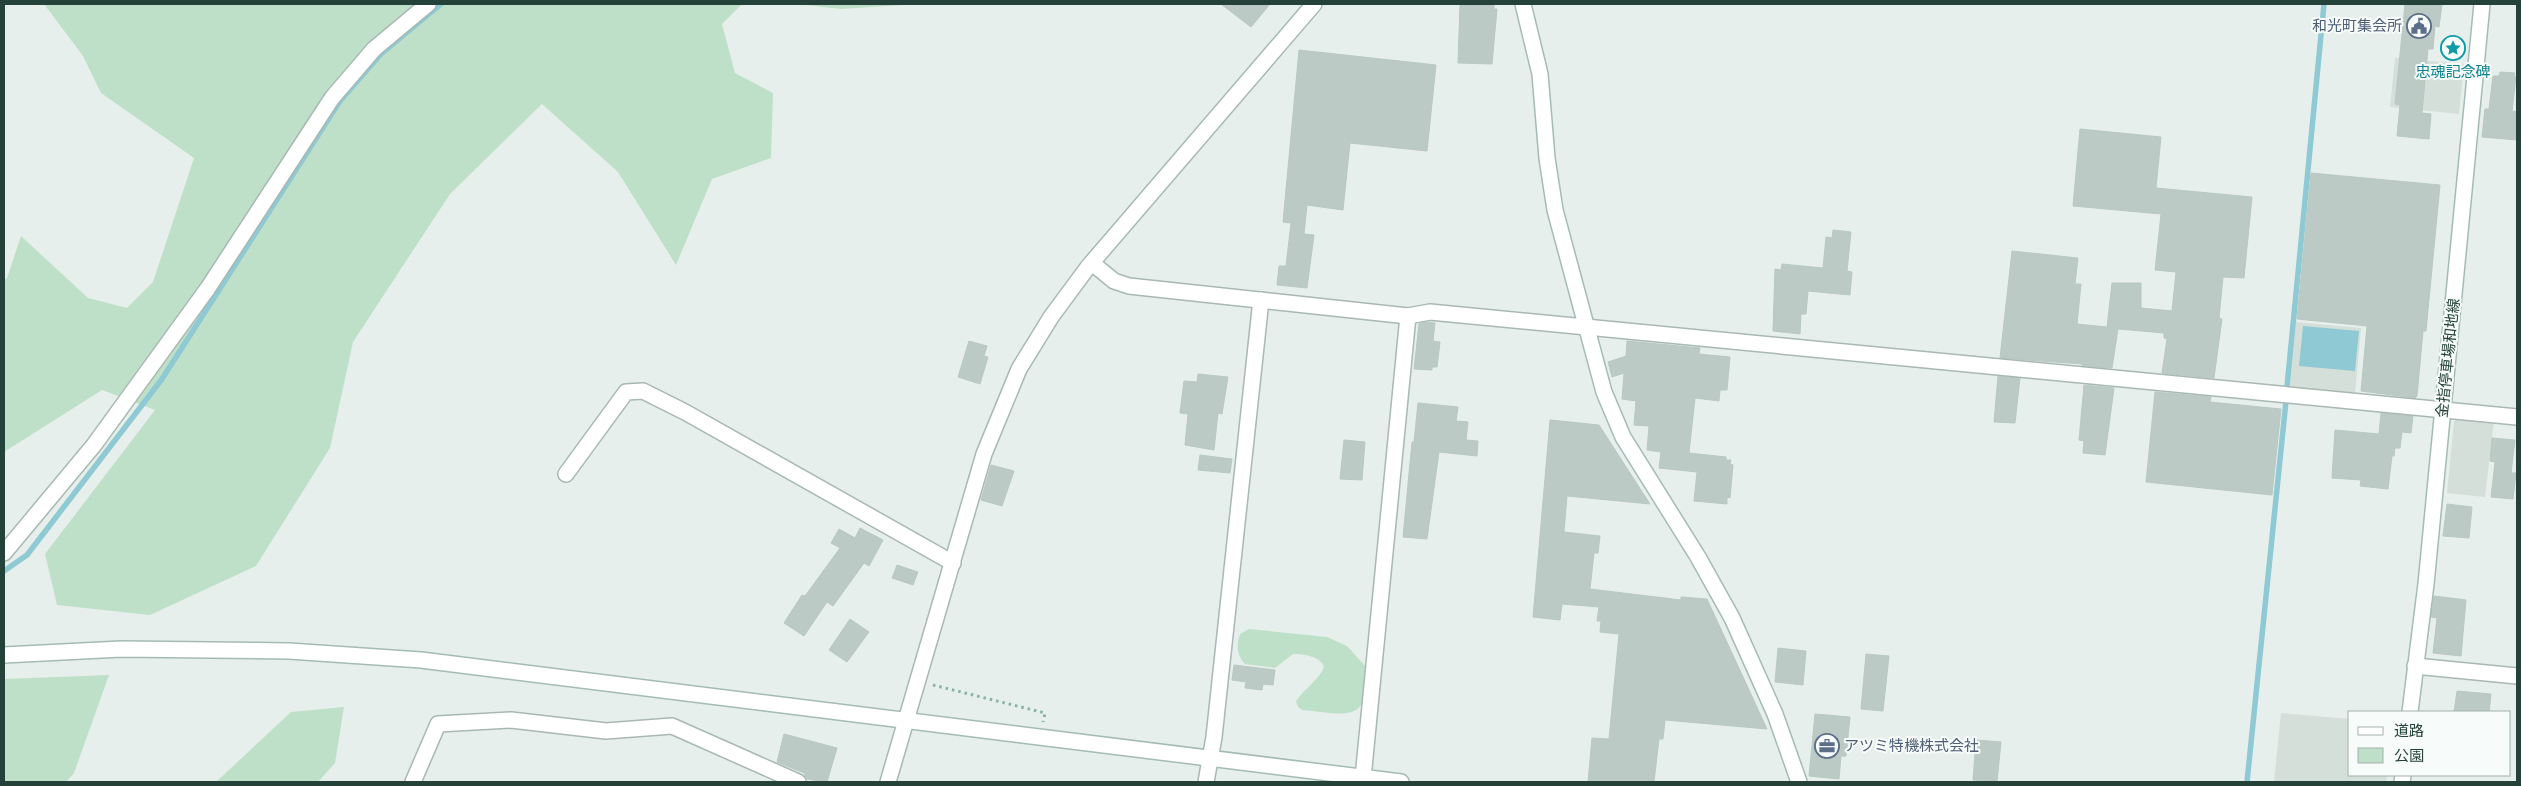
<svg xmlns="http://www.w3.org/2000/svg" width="2521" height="786" viewBox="0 0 2521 786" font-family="'DejaVu Sans','Noto Sans JP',sans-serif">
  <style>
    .built { fill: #d4dfda }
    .green { fill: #bfe0c8 }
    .water { fill: #8ec9d4 }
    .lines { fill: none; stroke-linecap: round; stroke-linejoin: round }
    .stream { stroke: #8ec9d4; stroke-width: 5.5 }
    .building { fill: #bbcac4; stroke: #b8c9c2 }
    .street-casing { stroke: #a8b8b2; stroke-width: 18 }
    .secondary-casing { stroke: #a4bbb3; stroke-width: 18 }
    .path { stroke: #86b3a5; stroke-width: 3; stroke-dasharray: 2.5 4; stroke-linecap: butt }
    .street { stroke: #fff; stroke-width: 15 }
    .secondary { stroke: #fff; stroke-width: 15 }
    .labels { text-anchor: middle; stroke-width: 4; stroke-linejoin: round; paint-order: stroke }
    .service-label { font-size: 15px; fill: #4e5e75; stroke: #f7fbf9; text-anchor: end }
    .culture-label { font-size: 15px; fill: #0d838f; stroke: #f7fbf9 }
    .street-label { font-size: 15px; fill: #24423a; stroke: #f7fbf9 }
  </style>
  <rect width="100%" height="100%" fill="#e6efeb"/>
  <!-- built -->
  <g class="built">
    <polygon points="2395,58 2464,64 2459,114 2390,107"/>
    <polygon points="2296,322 2361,328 2355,394 2290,388"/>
    <polygon points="2459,417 2494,421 2485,497 2447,493 2454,422"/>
    <polygon points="2281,713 2350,719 2350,775 2387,775 2386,782 2274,782"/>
  </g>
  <!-- green -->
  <g class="green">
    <polygon points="44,4 742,4 722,24 735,73 773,93 771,158 712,179 676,265 618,172 542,104 450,194 353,342 330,448 256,566 150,615 57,605 45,554 155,410 102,390 4,452 4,280 7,278 21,236 88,298 127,308 153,282 194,158 101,93 83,56"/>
    <polygon points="797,4 919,4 841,9"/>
    <path d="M1249 629 1327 637 1347 646 1366 667C1371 725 1345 714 1302 710L1298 707 1296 701C1304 689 1319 680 1324 667 1320 656 1304 654 1293 654L1275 668 1245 664C1237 656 1236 644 1240 634Z"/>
    <polygon points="109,675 74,773 66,782 4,782 4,679"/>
    <polygon points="344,707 335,763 318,782 216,782 291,712"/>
  </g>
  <!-- water -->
  <polygon class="water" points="2303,326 2359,331 2355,371 2299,366"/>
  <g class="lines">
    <!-- stream -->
    <g class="stream">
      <polyline points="2287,387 2324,4"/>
      <polyline points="4,571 27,555 162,379 340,101 381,54 441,4"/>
      <polyline points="2247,782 2286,401"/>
    </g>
  </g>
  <!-- building -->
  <g class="building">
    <polygon points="1221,4 1270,4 1251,27"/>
    <polygon points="1460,4 1494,4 1494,9 1497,9 1492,64 1458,63"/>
    <polygon points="2405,4 2442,4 2439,27 2435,26 2433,49 2428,49 2422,113 2431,114 2429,139 2397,136 2400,105 2395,104"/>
    <polygon points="1299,50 1436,65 1427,151 1350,143 1343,210 1307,205 1304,234 1314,235 1307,288 1277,285 1279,266 1286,266 1291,223 1283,222"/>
    <polygon points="2500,72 2515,73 2514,77 2516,77 2512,111 2517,112 2517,140 2482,137 2485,109 2489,109 2493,76 2499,76"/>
    <polygon points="2080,129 2161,137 2156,188 2252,197 2244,278 2223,277 2219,318 2222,319 2214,378 2162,373 2167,339 2164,338 2164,333 2118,329 2112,368 2082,366 2082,364 2000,358 2012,251 2078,258 2075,284 2081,284 2077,324 2107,327 2112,283 2141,283 2141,308 2172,311 2176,272 2155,270 2161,214 2073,206"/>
    <polygon points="2311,173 2440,185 2426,331 2423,331 2417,396 2415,398 2361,391 2367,326 2297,319"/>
    <polygon points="1833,230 1851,232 1847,271 1852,272 1850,295 1808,291 1806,314 1801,314 1800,334 1773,331 1775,269 1781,270 1782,264 1823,268 1826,237 1832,238"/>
    <polygon points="1425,322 1435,323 1433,341 1440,342 1437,367 1432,367 1432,370 1414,369 1419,324"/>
    <polygon points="969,341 987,346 984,356 988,357 980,384 958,377"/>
    <polygon points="1627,341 1700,348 1699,354 1730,357 1727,390 1720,390 1719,401 1695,398 1689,453 1726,457 1726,460 1731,460 1730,464 1733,465 1730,498 1727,497 1727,504 1694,501 1697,472 1659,468 1661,452 1647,450 1649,426 1634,425 1636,401 1622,399 1624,373 1612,377 1608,362 1626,356"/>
    <polygon points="1198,374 1228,377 1222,414 1218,413 1214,450 1185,445 1188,414 1180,413 1184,381 1197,382"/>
    <polygon points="1998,376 2020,378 2015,423 1994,422"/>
    <polygon points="2084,385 2114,388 2105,455 2083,453 2084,441 2079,440"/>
    <polygon points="2155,392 2211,397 2210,402 2281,409 2272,495 2146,482"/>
    <polygon points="1418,403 1458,407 1456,421 1468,422 1466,440 1478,441 1477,456 1439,452 1427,539 1403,537 1412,442 1414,442"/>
    <polygon points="2381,413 2413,416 2411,433 2402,432 2400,448 2395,448 2394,456 2392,456 2388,489 2360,486 2361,480 2332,478 2335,430 2379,434"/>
    <polygon points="1550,420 1599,425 1650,504 1567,496 1564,532 1600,536 1598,553 1594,553 1590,589 1681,600 1681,597 1707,599 1767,729 1665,720 1663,739 1659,739 1654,782 1588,782 1592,738 1609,739 1619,634 1600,632 1601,621 1597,621 1599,607 1562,604 1560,620 1533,617"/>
    <polygon points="2492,438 2515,440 2511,473 2516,473 2513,499 2491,497 2495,462 2490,461"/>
    <polygon points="1344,440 1365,442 1362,480 1340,479"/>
    <polygon points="1200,455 1232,459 1230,473 1198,470"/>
    <polygon points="991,465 1014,471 1002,506 981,500"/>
    <polygon points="2447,504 2472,507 2469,538 2443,536"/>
    <polygon points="860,528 883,540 869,566 864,563 833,606 827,602 804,636 784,623 802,595 805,596 840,548 831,543 839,529 855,538"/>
    <polygon points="897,565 918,572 913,585 892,578"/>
    <polygon points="2434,596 2466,600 2461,656 2433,653 2437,618 2431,617"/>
    <polygon points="850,619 869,632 847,662 829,650"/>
    <polygon points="1778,648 1806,651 1803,685 1775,682"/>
    <polygon points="1866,654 1889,656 1883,711 1861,709"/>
    <polygon points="1234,665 1275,670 1273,685 1263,684 1262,690 1245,688 1246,682 1232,680"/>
    <polygon points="2457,691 2491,694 2489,712 2454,712"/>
    <polygon points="1815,714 1850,717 1846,756 1841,756 1839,779 1809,776"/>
    <polygon points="784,734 837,748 827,782 807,779 804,773 777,762"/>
    <polygon points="1976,740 2001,742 1997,782 1973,780"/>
  </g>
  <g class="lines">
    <defs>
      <g id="street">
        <polyline points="1092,263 1114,281 1129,286 1408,316 1430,312 2517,417"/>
        <polyline points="566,474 626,392 643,391 685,412 953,563"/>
        <polyline points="4,553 94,445 208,288 332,98 374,49 428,4"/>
        <polyline points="2415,666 2517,676"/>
        <polyline points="1363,778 1408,316"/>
        <polyline points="413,782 438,724 511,720 606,731 672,726 798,782"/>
        <polyline points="888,782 984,454 1019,369 1051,317 1088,267 1314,4"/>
        <polyline points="1206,782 1214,737 1261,300"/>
      </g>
      <g id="secondary">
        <polyline points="1523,4 1540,74 1547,158 1555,210 1604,392 1623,437 1698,557 1732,618 1775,714 1799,782"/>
        <polyline points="4,655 121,649 289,651 421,660 1401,782"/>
        <polyline points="2410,712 2426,584 2482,4"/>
        <polyline points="2402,782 2403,775"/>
      </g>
    </defs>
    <!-- street casing -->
    <use href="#street" class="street-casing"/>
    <!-- secondary casing -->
    <use href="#secondary" class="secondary-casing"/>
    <!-- path -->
    <polyline class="path" points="933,685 1045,713 1043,722"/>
    <!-- street -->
    <use href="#street" class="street"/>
    <!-- secondary -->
    <use href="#secondary" class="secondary"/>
  </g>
  <!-- icons -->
  <defs>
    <symbol id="civic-ring" viewBox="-11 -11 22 22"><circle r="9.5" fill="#f7fbf9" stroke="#5c6f8a" stroke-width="1.5"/><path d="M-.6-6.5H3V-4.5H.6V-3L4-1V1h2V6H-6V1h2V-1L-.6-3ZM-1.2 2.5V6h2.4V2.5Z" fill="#5c6f8a"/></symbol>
    <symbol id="sight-ring" viewBox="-11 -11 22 22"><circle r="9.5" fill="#f7fbf9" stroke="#0f9aa8" stroke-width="1.5"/><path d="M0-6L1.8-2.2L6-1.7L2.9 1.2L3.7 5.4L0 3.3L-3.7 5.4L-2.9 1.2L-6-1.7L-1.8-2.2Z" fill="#0f9aa8"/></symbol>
    <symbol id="office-ring" viewBox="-11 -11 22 22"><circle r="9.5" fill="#f7fbf9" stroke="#5c6f8a" stroke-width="1.5"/><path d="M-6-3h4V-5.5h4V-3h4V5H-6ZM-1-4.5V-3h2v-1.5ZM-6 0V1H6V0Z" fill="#5c6f8a"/></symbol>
  </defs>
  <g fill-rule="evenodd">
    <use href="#civic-ring" x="2405" y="12" width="28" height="28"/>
    <use href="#sight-ring" x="2439" y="34" width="28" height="28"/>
    <use href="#office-ring" x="1813" y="732" width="28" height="28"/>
  </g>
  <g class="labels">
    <!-- service labels -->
    <g class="service-label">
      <text x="2402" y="31">和光町集会所</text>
      <text x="1844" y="751" text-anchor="start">アツミ特機株式会社</text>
    </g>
    <!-- culture labels -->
    <g class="culture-label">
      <text x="2453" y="77">忠魂記念碑</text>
    </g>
    <!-- street labels -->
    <g class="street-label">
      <text transform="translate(2448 358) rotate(-84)" y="5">金指停車場和地線</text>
    </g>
  </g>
  <!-- border -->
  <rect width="2521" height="786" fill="none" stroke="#24423a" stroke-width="10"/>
  <!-- legend -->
  <rect x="2348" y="711" width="162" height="65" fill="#f7fbf9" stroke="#a3b1ad"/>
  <rect x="2358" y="727" width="25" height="8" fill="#ffffff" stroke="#a3b1ad"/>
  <text x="2394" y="736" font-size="15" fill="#24423a">道路</text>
  <rect x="2358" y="748" width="25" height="15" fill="#bfe0c8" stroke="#a3b1ad"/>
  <text x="2394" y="761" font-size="15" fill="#24423a">公園</text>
</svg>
